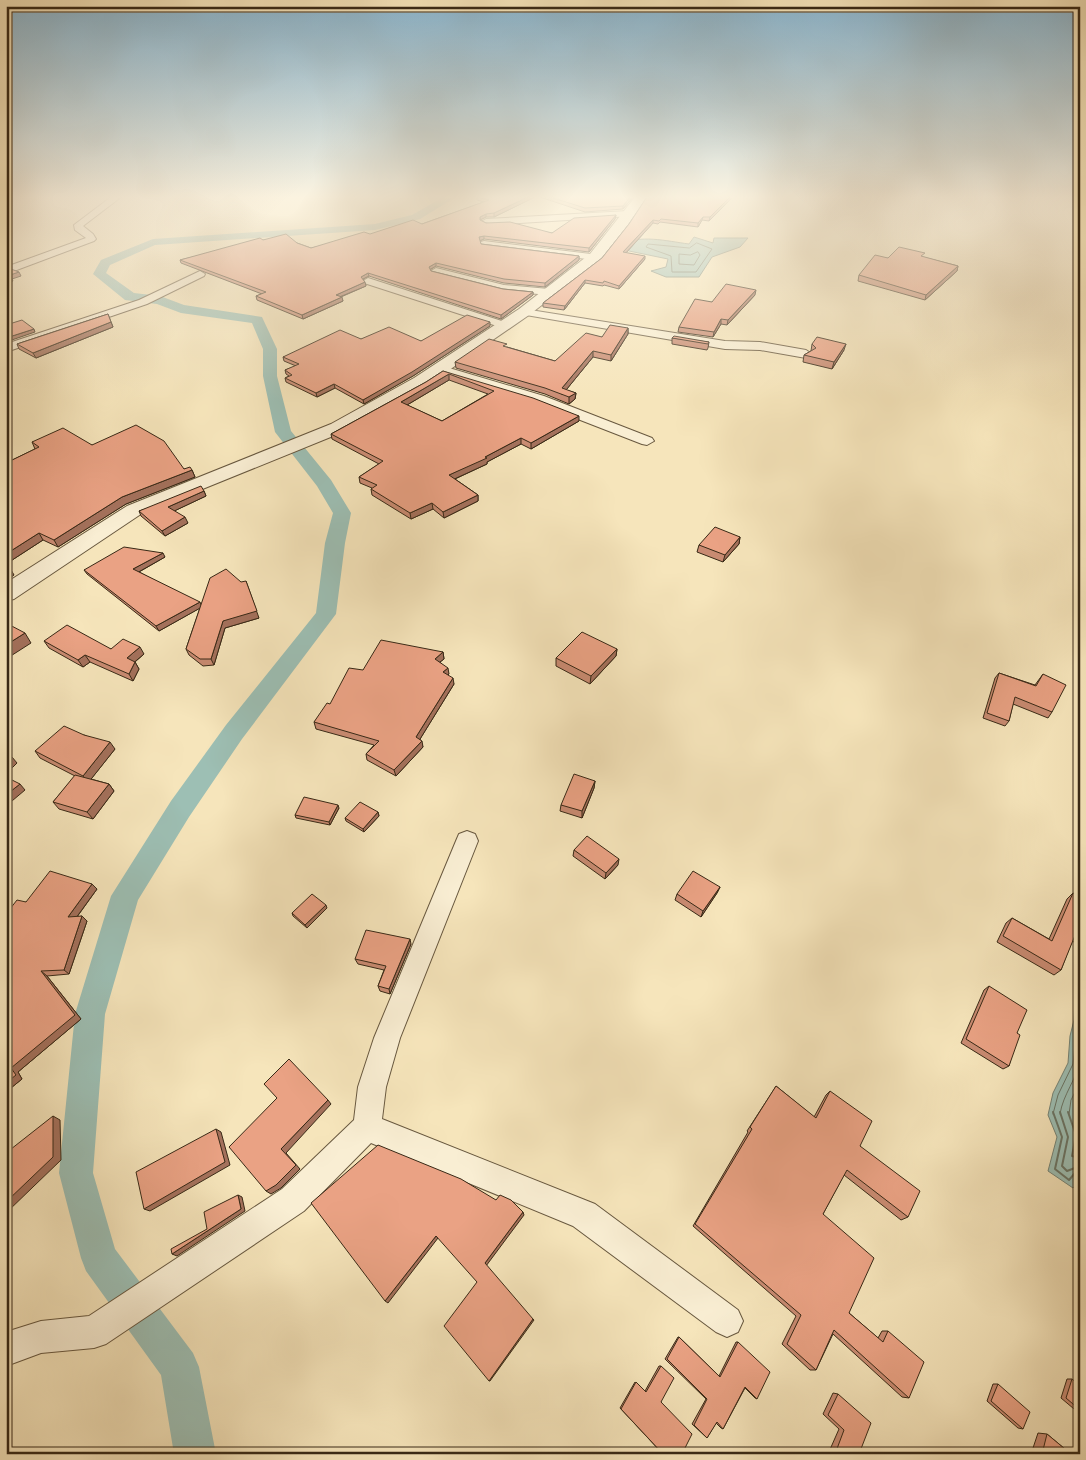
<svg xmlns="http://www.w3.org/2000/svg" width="1086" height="1460" viewBox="0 0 1086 1460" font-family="'IM FELL DW Pica',serif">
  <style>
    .water { fill: #9dbfb4; stroke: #758375 }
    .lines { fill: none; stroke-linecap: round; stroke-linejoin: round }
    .shore-far1 { stroke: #6a7465; stroke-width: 1 }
    .shore { stroke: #6a7465; stroke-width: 2 }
    .canal { fill: #9dbfb4; fill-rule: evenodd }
    .minor-casing { stroke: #68583f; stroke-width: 2 }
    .tertiary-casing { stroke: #68583f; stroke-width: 2 }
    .minor { fill: #f9eed3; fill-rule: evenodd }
    .tertiary { fill: #f9eed3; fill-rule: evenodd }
    .wall { fill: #c98b72; stroke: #382916; fill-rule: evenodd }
    .shaded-wall { fill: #a4715c; stroke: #382916 }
    .building { fill: #eaa284; stroke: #382916; fill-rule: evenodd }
  </style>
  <rect width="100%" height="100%" fill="#f6e5bb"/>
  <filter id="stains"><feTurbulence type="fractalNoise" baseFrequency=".004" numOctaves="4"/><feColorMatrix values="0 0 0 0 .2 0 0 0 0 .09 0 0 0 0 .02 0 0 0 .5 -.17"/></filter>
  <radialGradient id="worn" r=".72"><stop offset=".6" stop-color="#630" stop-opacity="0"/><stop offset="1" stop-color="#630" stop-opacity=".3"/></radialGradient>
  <!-- water -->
  <g class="water">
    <path d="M694 237 713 243 714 238H748L740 247 712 257 699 277H666L651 271 666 267 668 259 629 251 619 245C640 234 666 241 689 244Z"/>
    <polygon points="1080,982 1080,1157 1076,1185 1073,1188 1048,1171 1057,1137 1048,1115 1053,1093 1068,1063 1070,1036 1074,1020 1075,1000"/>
  </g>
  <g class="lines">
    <!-- shore-far1 -->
    <g class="shore-far1">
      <polygon points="697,243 712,249 696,272 672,272 671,256 646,247 648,244 689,248"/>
      <polygon points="698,252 700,255 694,265 679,264 679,254 690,255"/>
      <polyline points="1053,1114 1058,1095 1073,1064 1080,999"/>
      <path d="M1060 1114C1063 1094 1077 1079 1080 1060"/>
      <polyline points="1069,1114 1071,1100 1080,1082"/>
    </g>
    <!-- shore -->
    <g class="shore">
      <polyline points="1053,1112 1062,1137 1055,1169 1069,1180 1075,1173 1080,1172"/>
      <polyline points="1060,1112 1068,1137 1062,1166 1067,1171 1080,1166"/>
      <polyline points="1068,1112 1076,1135 1072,1156 1080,1158"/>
    </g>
    <!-- canal -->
    <polygon class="canal" points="443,197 456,197 420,219 375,230 155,245 110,265 106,273 134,293 160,296 184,305 262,317 277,349 277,376 291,431 331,480 351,513 345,543 336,614 242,739 189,817 138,900 105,1014 93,1173 115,1249 193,1353 199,1367 216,1454 174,1454 161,1375 86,1271 81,1258 59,1173 75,1014 111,896 171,801 226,725 316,613 325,543 333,513 317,486 275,432 263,376 263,349 252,323 181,313 157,304 125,300 93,274 101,260 153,239 375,224 412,215"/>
    <defs>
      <g id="minor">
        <polygon points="111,197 121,197 83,226 93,234 96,239 94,241 6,274 6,267 86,238 75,230 74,225"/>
        <polygon points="628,211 631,212 631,216 486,225 481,222 486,219"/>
        <polygon points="484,241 599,255 600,257 595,260 481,246 481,242"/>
        <polygon points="436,268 504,285 549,289 554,292 549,295 504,291 432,273 431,271"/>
        <polygon points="200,271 205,274 204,276 147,304 6,352 6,344 139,300"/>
        <polygon points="368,278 508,323 510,325 508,327 500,327 364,283 363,281"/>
        <polygon points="524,309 725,341 760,342 806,350 812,354 806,358 760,350 725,349 520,314 518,312"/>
        <polygon points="439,365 544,396 652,438 654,441 647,445 642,444 534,402 435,372 433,369 435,366"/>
        <polygon points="467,831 475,834 478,841 400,1038 386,1087 382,1119 595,1204 738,1310 743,1321 738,1332 727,1337 716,1332 573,1226 371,1143 304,1211 106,1344 94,1348 41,1353 6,1366 6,1332 41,1321 89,1316 282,1189 354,1120 358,1087 374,1038 456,841 459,834"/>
      </g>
      <polygon id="tertiary" points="635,197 647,197 627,226 600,260 529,315 426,386 343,432 141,514 14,599 6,601 6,583 127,506 331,424 414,378 519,309 590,254"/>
    </defs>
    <!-- minor casing -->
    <use href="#minor" class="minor-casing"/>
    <!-- tertiary casing -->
    <use href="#tertiary" class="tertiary-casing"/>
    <!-- minor -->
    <use href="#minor" class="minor"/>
    <!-- tertiary -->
    <use href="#tertiary" class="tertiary"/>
  </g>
  <!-- wall -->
  <g class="wall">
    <polygon points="477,197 535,197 494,217 486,217 480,220 486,223 552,233 616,215 615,219 589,252 484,239 480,241 481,244 579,256 579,260 545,287 504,283 436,266 430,270 431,271 503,289 533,292 533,295 501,319 369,276 363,279 366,286 341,297 343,301 303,319 257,300 256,296 262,294 181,263 180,260 263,240 297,243 311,248 422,224 484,202 477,200"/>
    <polygon points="540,197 633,197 623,209 585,212"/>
    <polygon points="647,197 733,197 709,221 702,220 698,227 660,222 658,224 653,223 626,253 645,259 619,289 604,285 603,286 585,283 564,310 543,307 543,303 602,258 629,224"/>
    <polygon points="923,257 958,266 957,271 925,300 858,281 859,275 888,258"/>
    <polygon points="755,295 727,325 721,324 713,337 678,332 679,327 712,302"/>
    <polygon points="108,314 113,327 36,358 19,349 17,344"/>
    <polygon points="490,326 413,376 364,404 335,388 317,397 286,382 285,378 289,376 286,374 285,370 296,366 284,361 283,357 361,339 421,341"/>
    <polygon points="628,328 628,334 611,361 593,357 566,390 576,393 575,399 569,404 545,394 456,368 455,362 507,347 555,361 602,337"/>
    <polygon points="672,338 709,342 708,348 707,350 672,344"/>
    <polygon points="812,344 844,350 832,369 803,362 804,355 811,351"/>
    <path d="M443 371 579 421 531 449 521 444 487 462V464L455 479 478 495V501L444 518 433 509 411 519 372 495 371 489 372 488 360 483 359 477 379 464 332 439 331 434 426 382ZM449 380 488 394 442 421 407 405Z"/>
    <polygon points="32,442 92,445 184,469 192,470 195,477 126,504 58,547 43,540 6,564 6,463 35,449"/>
    <polygon points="204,491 206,496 174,511 188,523 165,536 141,516 139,511"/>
    <polygon points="740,537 739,544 723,562 697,552 699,545"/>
    <polygon points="165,557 139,572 201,605 259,618 225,628 214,665 203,666 189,655 186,649 200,608 159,631 87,574 84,570"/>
    <polygon points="44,641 111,649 144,654 135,662 139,669 133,681 90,662 83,667 49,648"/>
    <polygon points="617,649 616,656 590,684 556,666 556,658"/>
    <polygon points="443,652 444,659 440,662 449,674 448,675 454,684 420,739 423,747 396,776 367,760 366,754 374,745 316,729 314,722 363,670"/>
    <polygon points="999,673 1035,685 1043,674 1052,712 1048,718 1013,704 1009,721 1005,726 983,718 995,678"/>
    <polygon points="84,735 115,749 91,779 109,784 114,791 93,819 59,809 53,802 75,776 40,758 35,751"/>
    <polygon points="595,781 594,788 582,818 560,811 561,805"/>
    <polygon points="339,808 330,825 296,818 295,815"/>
    <polygon points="378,812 379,816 364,832 346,821 345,818"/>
    <polygon points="574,850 618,865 605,879 573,856"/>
    <polygon points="92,884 97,889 77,917 82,916 87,921 69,974 47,976 81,1019 18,1072 22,1079 6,1092 6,914 26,902"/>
    <polygon points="720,887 717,893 701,917 675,900 677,894"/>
    <polygon points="1073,893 1080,897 1080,945 1072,941 1061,970 1054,975 997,942 1006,923 1012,918 1049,939 1067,899"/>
    <polygon points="327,908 307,928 293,916 292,913"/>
    <polygon points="411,944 390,994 380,991 378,986 384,970 358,964 355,959"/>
    <polygon points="989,986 1017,1033 1009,1066 1003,1069 961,1043 984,990"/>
    <polygon points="776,1086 814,1117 826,1095 830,1091 860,1146 908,1217 901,1220 844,1175 823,1214 849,1313 878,1338 882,1331 888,1331 909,1398 902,1397 833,1334 816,1370 810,1370 782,1344 796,1316 693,1226 748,1132 747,1131 773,1091"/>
    <polygon points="678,1337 679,1337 719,1376 736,1342 738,1342 757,1399 755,1398 745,1388 723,1429 721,1428 716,1423 707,1438 692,1424 706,1399 665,1359"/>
    <polygon points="659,1366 661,1366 661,1402 682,1454 660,1454 661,1452 620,1408 635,1382 645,1391"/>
    <polygon points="1067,1379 1072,1379 1080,1386 1080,1414 1061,1398"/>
    <polygon points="993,1384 998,1384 1023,1429 1018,1428 987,1401"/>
    <polygon points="833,1393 838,1394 859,1454 828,1454 839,1429 823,1414"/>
    <polygon points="1038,1433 1047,1434 1071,1454 1031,1454"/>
  </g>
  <!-- shaded-wall -->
  <g class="shaded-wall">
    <polygon points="528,197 535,197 494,217 494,213"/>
    <polygon points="630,197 633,197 623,209 623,206"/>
    <polygon points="730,197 733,197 709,221 710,217"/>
    <polygon points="486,214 486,217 480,220 480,217"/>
    <polygon points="616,215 615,219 589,252 589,248"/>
    <polygon points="703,217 702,220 698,227 698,223"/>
    <polygon points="653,220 653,223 623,256 623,252"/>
    <polygon points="484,236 484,239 479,241 479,237"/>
    <polygon points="579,256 579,260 545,287 545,283"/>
    <polygon points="645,256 645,259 619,289 619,286"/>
    <polygon points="436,263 436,266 429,270 429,267"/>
    <polygon points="958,266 957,271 925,300 926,295"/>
    <polygon points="19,272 21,276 12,279 13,281 6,284 6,279 7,276"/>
    <polygon points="368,273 369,276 361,280 361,277"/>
    <polygon points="585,280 585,283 564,310 565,306"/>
    <polygon points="365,282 366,286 337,298 336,295"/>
    <polygon points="756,290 755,295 727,325 728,320"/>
    <polygon points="533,292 533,295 501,319 501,315"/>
    <polygon points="342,297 343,301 303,319 302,315"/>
    <polygon points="721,319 721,324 713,337 714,332"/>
    <polygon points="111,322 113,327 36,358 33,353"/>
    <polygon points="490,322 490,326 413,376 364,404 363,400"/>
    <polygon points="628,328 628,334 611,361 611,355"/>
    <polygon points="34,329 35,332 6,342 6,338"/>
    <polygon points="846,344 844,350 832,369 834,362"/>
    <polygon points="593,351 593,357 562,395 562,388"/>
    <polygon points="449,374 449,380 402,408 401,402"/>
    <polygon points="334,384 335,388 317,397 316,393"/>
    <polygon points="576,393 575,399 569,404 569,397"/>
    <polygon points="579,416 579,421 531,449 531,443"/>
    <polygon points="521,438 521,444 487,462 487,464 450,481 449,475 485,457"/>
    <polygon points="192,470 195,477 126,504 58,547 54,540 122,497"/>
    <polygon points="204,491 206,496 170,513 168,507"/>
    <polygon points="478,495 478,501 444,518 443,512"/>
    <polygon points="432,503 433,509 411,519 410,513"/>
    <polygon points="185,517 188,523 165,536 162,531"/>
    <polygon points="39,533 43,540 6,564 6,554"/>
    <polygon points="740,537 739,544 723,562 725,555"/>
    <polygon points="163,553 165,557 135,574 133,569"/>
    <polygon points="10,568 14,575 6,581 6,570"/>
    <polygon points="246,581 259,618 225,628 214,665 211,659 223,621"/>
    <polygon points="200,602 202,607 159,631 156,626"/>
    <polygon points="25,633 31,643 6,659 6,645"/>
    <polygon points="140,647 144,654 131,665 127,658"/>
    <polygon points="617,649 616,656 590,684 591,676"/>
    <polygon points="443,652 444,659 436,665 435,659"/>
    <polygon points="85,655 90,662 83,667 78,660"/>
    <polygon points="135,662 139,669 133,681 129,674"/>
    <polygon points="448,668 449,674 444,679 443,672"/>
    <polygon points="453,678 454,684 417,744 416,737"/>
    <polygon points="422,741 423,747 396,776 394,770"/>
    <polygon points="110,742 115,749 88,783 83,776"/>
    <polygon points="12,757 17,763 6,774 6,763"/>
    <polygon points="595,781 594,788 582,818 582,811"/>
    <polygon points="20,784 25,790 6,806 6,795"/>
    <polygon points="109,784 114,791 93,819 87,812"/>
    <polygon points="338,805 339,808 330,825 329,822"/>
    <polygon points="378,812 379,816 364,832 363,829"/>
    <polygon points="619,859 618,865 605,879 606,873"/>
    <polygon points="92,884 97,889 73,922 68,917"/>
    <polygon points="720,887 717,893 701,917 703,911"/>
    <polygon points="326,905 327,908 307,928 305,925"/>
    <polygon points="82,916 87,921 69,974 64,970"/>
    <polygon points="410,939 411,944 390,994 389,989"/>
    <polygon points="41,971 47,976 81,1019 18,1072 22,1079 6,1092 6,1083"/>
    <polygon points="328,1100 331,1104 286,1153 300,1169 281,1188 271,1194 266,1191 281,1149"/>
    <polygon points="53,1116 60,1120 61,1160 6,1213 6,1202"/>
    <polygon points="216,1129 221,1132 230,1165 150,1211 144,1209"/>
    <polygon points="238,1195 242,1197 245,1211 177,1256 172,1254 241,1209"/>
    <polygon points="523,1212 524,1215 486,1266 485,1263"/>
    <polygon points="436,1236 438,1238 388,1303 385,1301"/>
    <polygon points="533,1319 534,1320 490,1381 489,1381"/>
  </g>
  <!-- building -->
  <g class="building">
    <polygon points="477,197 528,197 494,213 486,214 480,217 480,220 486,223 510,222 552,233 574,218 616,215 589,248 484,236 479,237 481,244 579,256 545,283 504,279 436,263 429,267 431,271 503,289 533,292 501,315 368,273 361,277 365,282 336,295 342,297 302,315 256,296 266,292 180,260 260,238 263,240 286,234 297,243 311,248 364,232 370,234 413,220 422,224 489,200"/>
    <polygon points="550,197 630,197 623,206 585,208"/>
    <polygon points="647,197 730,197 710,217 703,217 698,223 661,219 659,221 653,220 623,252 645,256 619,286 604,281 603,283 585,280 565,306 543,303 602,258 629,224"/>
    <polygon points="899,247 925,253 921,256 958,266 926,295 859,275 875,255 888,258"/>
    <polygon points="11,269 19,272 7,276 10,277 6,279 6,270"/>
    <polygon points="726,284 756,290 728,320 721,319 714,332 679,327 695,299 712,302"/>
    <polygon points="108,314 111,322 33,353 17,344"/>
    <polygon points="467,315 490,322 412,372 363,400 334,384 316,393 285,378 292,375 285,370 299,364 283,357 340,330 361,339 389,327 421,341"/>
    <polygon points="22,320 34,329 6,338 6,325"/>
    <polygon points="610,325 628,328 611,355 593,351 562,388 576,393 569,397 545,388 455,362 489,339 507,344 503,346 555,361 586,333 602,337"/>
    <polygon points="674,336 709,342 708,344 672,338"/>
    <polygon points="817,337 846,344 834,362 804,355 816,348 812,344"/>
    <path d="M443 371 533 398 579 416 531 443 521 438 485 457 487 458 449 475 478 495 443 512 432 503 410 513 371 489 377 485 359 477 383 461 331 434 426 382ZM449 374 494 391 442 421 401 402Z"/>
    <polygon points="136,425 164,441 184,469 190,467 192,470 122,497 54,540 39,533 6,554 6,463 39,447 32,442 63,428 92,445"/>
    <polygon points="201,486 204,491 168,507 185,517 162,531 139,511"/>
    <polygon points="715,527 740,537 725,555 699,545"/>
    <polygon points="124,547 163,553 133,569 200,602 156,626 84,570"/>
    <polygon points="226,569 241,582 246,581 257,611 223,621 211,659 200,659 186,649 210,578"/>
    <polygon points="6,623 25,633 6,645"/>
    <polygon points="67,625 111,649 123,639 140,647 127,658 135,662 129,674 85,655 78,660 44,641"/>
    <polygon points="582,632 617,649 591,676 556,658"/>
    <polygon points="381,640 443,652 435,659 448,668 443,672 453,678 416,737 422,741 394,770 366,754 379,741 314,722 327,703 330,704 349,668 363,670"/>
    <polygon points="999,673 1036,686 1043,674 1066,685 1052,712 1015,697 1009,721 987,713"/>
    <polygon points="64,726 84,735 110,742 83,776 35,751"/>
    <polygon points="6,755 12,757 6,763"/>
    <polygon points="574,774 595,781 582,811 561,805"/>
    <polygon points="75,775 109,784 87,812 53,802"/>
    <polygon points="6,777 20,784 6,795"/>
    <polygon points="304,797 338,805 329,822 295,815"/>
    <polygon points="360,802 378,812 363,829 345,818"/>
    <polygon points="587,836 619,859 606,873 574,850"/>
    <polygon points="50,871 92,884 68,917 82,916 64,970 41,971 75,1015 11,1068 16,1075 6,1083 6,914 17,900 26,902"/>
    <polygon points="693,871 720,887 703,911 677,894"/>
    <polygon points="1073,893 1080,897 1080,935 1076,933 1061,970 1003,936 1012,918 1052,941"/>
    <polygon points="312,894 326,905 305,925 292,913"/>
    <polygon points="366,930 410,939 389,989 378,986 386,966 355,959"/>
    <polygon points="989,986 1027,1010 1017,1033 1020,1035 1009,1066 966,1039"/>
    <polygon points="289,1059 328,1100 281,1149 296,1165 276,1185 266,1191 229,1147 277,1098 264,1084"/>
    <polygon points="776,1086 816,1118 830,1091 872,1121 860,1146 920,1191 908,1217 847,1170 823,1214 874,1258 849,1313 883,1342 888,1331 924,1362 909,1398 834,1330 816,1370 787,1344 801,1315 695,1224 752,1129 750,1127"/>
    <polygon points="53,1116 53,1157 6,1202 6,1153"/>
    <polygon points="216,1129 225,1162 144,1209 136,1172"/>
    <polygon points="378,1145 461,1179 496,1200 500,1195 511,1200 523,1212 485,1263 533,1319 489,1381 444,1326 477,1282 436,1236 385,1301 311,1203"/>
    <polygon points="238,1195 241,1209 172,1254 171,1249 207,1229 204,1212"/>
    <polygon points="679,1337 720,1377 738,1342 770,1372 757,1399 745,1387 723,1429 717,1422 707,1438 694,1425 707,1399 667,1359"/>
    <polygon points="661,1366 674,1378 661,1402 692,1434 682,1454 663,1454 621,1409 636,1382 646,1392"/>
    <polygon points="1072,1379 1080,1386 1080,1410 1066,1398"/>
    <polygon points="998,1384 1030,1412 1023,1429 991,1401"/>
    <polygon points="838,1394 871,1423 859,1454 835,1454 844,1430 828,1415"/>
    <polygon points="1047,1434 1071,1454 1042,1454"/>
  </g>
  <!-- sky -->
  <linearGradient id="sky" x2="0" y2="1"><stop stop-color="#8ab8d3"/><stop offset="0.49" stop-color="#fbf3e0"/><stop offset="1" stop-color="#fbf3e0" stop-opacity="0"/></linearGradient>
  <rect width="1086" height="402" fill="url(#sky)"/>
  <!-- margin -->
  <rect width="1086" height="1460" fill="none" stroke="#f6e5bb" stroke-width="25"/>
  <rect x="8" y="8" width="1071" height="1445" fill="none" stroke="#382916" stroke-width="2.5"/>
  <rect x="12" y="12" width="1061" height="1435" fill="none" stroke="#382916"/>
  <rect width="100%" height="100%" filter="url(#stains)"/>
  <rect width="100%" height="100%" fill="url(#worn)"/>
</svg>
